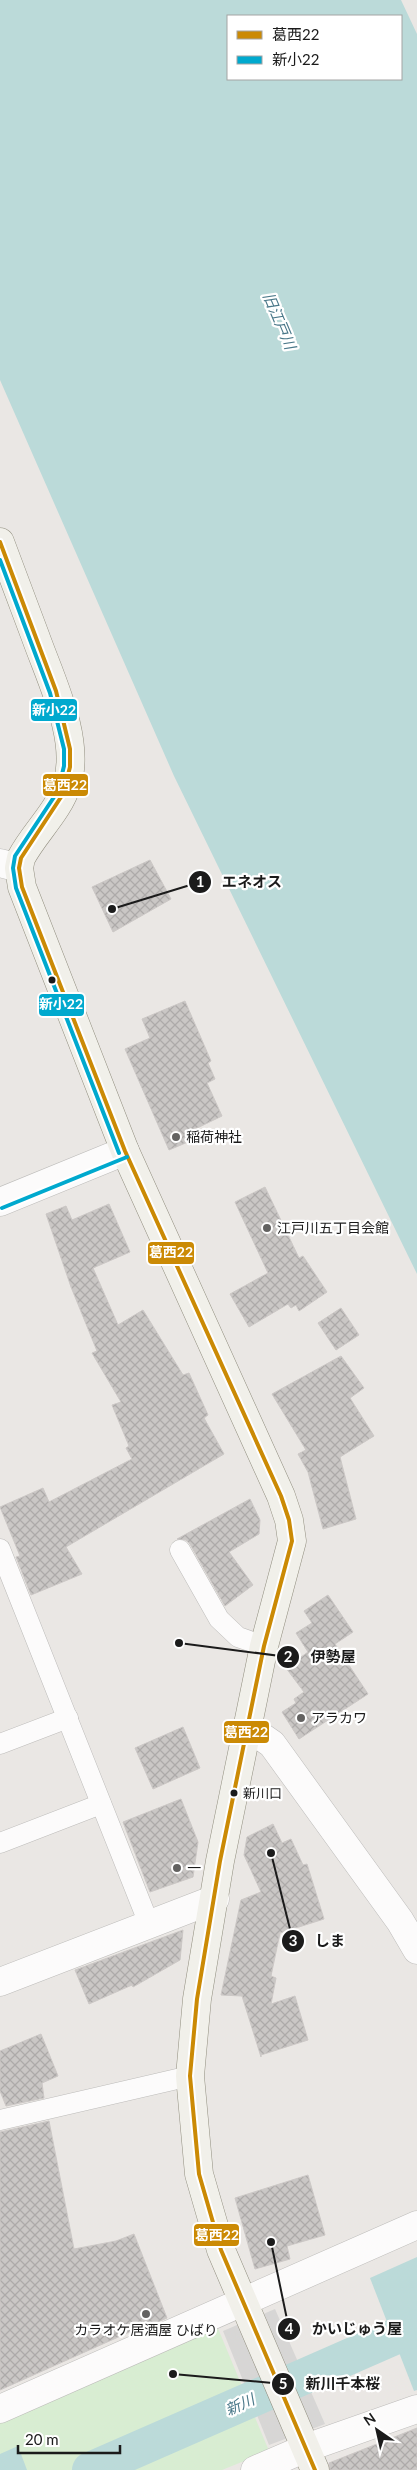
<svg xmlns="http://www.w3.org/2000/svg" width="417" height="2470" viewBox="0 0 417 2470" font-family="Lato,'Noto Sans JP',sans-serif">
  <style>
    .park { fill: #d8edd2 }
    .water { fill: #bbdad9; fill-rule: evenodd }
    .pier { fill: #d7d6d5 }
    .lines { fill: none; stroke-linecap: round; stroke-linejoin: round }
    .canal { stroke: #bbdad9; stroke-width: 36 }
    .building { fill: url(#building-cross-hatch); stroke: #ccc8c6 }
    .service-casing { stroke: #bdbcba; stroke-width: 21 }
    .minor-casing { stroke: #bdbcba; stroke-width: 29 }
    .tertiary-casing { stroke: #bdbcba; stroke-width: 29 }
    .secondary-casing { stroke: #918e7f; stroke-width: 29 }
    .service { stroke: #fcfbfb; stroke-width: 20 }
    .minor { stroke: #fcfbfb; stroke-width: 28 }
    .tertiary { stroke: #fcfbfb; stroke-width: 28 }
    .secondary { stroke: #f1f0ea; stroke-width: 28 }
    .bus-1-casing { stroke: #fff; stroke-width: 8 }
    .bus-2-casing { stroke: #fff; stroke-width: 8 }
    .bus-1 { stroke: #cb8a05; stroke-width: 4 }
    .bus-2 { stroke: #00a9ce; stroke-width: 4 }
    .bus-dot { fill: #1b1b1b; stroke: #fff; stroke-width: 2 }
    .poi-dot { fill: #636261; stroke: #fff; stroke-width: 2 }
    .labels { text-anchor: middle; stroke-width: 4.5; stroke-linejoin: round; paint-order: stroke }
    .bus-label { font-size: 13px; fill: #1b1b1b; stroke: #fff; text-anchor: start }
    .poi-label { font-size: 14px; fill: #1b1b1b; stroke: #fff; text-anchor: start }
    .water-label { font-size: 15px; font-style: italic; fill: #4a7889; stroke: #fff }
    .leader { fill: none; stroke: #1b1b1b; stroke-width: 2 }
    .callout-dot { fill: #1b1b1b; stroke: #fff; stroke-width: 2 }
    .mark-label { font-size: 15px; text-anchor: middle; font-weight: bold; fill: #fff }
    .callout-label { font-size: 15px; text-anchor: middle; font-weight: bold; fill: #1b1b1b; stroke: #fff; stroke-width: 4.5; stroke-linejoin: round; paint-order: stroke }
    .line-badge { stroke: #fff; stroke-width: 2 }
    .badge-label { font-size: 14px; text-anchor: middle; font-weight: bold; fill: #fff }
  </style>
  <defs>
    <pattern id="building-cross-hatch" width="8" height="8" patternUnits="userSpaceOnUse" patternTransform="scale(1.25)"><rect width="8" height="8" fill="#cac7c5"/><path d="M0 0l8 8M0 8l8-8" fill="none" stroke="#adaaa9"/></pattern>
  </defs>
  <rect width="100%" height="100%" fill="#eae7e4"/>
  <!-- park -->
  <polygon class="park" points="217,2326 269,2451 222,2470 0,2470 0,2423"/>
  <!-- water -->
  <g class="water">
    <path d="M0 0H401L417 34V1274L174 776 0 380ZM401 16V79H228V16Z"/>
    <polygon points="417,2257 417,2390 414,2391 370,2278"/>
    <polygon points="18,2446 27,2470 0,2470 0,2454"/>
  </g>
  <!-- pier -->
  <polygon class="pier" points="275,2309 325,2424 269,2445 223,2331"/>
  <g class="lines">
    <!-- canal -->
    <polyline class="canal" points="90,2470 417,2327"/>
  </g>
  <!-- building -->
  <g class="building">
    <polygon points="150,860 171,899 113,932 92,887"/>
    <polygon points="185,1001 211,1061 208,1063 215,1079 207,1083 222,1116 191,1131 195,1139 169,1150 125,1049 150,1038 142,1019"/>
    <polygon points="265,1187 299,1258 303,1256 327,1292 299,1311 296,1305 291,1308 288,1304 249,1327 230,1294 268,1273 235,1202"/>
    <polygon points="109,1204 130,1252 93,1268 118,1325 143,1310 183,1375 189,1373 208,1415 204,1418 224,1454 66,1547 82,1574 31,1595 16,1557 20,1556 0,1507 43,1488 49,1502 132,1459 126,1448 129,1446 112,1405 121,1402 92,1353 97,1351 71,1287 46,1214 66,1206 72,1220"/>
    <polygon points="341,1308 359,1335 336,1350 318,1323"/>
    <polygon points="341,1356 364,1388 350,1398 374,1436 340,1457 356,1519 323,1529 308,1472 298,1454 306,1450 272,1394"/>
    <polygon points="250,1499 260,1520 259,1534 229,1552 253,1585 225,1606 190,1544 186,1540 177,1539"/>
    <polygon points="328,1595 353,1632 335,1644 368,1694 299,1739 282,1712 296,1703 294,1699 304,1692 286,1668 308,1652 296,1633 312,1623 304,1611"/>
    <polygon points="183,1727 200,1768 153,1789 135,1748"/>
    <polygon points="181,1799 198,1842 193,1877 150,1892 123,1822"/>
    <polygon points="273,1824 282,1843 291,1839 303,1865 307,1864 324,1919 280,1933 271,1976 276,1978 271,2004 295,1996 308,2040 261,2055 261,2057 242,1996 221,1995 241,1900 261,1892 244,1855 247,1837"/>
    <polygon points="183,1930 180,1960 133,1987 132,1985 89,2004 75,1970"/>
    <polygon points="41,2034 58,2076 42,2083 44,2098 6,2106 0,2091 0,2051"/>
    <polygon points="49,2121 74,2249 116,2241 134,2234 167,2318 135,2332 134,2330 0,2390 0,2132"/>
    <polygon points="308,2175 325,2235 287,2246 290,2259 255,2269 235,2198"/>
    <polygon points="417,2428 417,2470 330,2470 329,2463"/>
  </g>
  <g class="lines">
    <defs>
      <g id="service">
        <polyline points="0,1549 149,1924"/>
        <polyline points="180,1550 219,1619 238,1637 264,1646"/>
        <polyline points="0,1744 68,1718"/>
        <polyline points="0,1843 101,1804"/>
        <polyline points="0,2120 190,2076"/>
      </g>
      <g id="minor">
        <polyline points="0,863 19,868"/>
        <polyline points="246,1730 259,1735 272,1744 400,1921 417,1950"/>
        <polyline points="0,1982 215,1899"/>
        <polyline points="0,2409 417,2225"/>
        <polyline points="255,2470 306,2448 417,2409"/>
      </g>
      <polyline id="tertiary" points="0,1202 125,1151"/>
      <path id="secondary" d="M0 542C12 574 24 606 36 638 51 680 81 740 67 784 59 811 34 833 21 858L19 868 22 887 125 1151 281 1496 289 1520 292 1541 264 1646 220 1861 197 1999 190 2076 199 2174 221 2250 315 2470"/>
    </defs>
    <!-- service casing -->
    <use href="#service" class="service-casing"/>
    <!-- minor casing -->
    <use href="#minor" class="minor-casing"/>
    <!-- tertiary casing -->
    <use href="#tertiary" class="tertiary-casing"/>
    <!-- secondary casing -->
    <use href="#secondary" class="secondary-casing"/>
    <!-- service -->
    <use href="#service" class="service"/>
    <!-- minor -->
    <use href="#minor" class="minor"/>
    <!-- tertiary -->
    <use href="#tertiary" class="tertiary"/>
    <!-- secondary -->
    <use href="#secondary" class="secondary"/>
    <defs>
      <polyline id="bus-1" points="0,542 56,691 70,749 70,767 63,794 21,858 19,868 22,887 125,1151 281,1496 289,1520 292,1541 264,1646 220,1861 197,1999 190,2076 199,2174 221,2250 315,2470"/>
      <g id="bus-2">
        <polyline points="0,560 50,693 64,749 64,766 58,791 15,856 13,868 16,888 119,1153"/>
        <polyline points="2,1208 127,1157"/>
      </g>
    </defs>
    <!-- bus-1 casing -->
    <use href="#bus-1" class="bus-1-casing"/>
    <!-- bus-2 casing -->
    <use href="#bus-2" class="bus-2-casing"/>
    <!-- bus-1 -->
    <use href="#bus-1" class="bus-1"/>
    <!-- bus-2 -->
    <use href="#bus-2" class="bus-2"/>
  </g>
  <!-- markers -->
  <g class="bus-dot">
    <circle cx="52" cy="980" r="4.5"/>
    <circle cx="234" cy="1793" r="4.5"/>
  </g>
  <g class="poi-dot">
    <circle cx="176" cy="1137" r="5"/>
    <circle cx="267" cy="1228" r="5"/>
    <circle cx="301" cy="1718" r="5"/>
    <circle cx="177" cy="1868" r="5"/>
    <circle cx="146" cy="2314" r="5"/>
  </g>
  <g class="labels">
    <!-- bus labels -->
    <g class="bus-label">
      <text x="243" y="1798">新川口</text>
    </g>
    <!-- poi labels -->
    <g class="poi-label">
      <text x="186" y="1142">稲荷神社</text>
      <text x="277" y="1233">江戸川五丁目会館</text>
      <text x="311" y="1723">アラカワ</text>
      <text x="187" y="1873">一</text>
      <text x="146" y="2335" text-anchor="middle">カラオケ居酒屋 ひばり</text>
    </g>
    <!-- water labels -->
    <g class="water-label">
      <text transform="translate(279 321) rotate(67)" y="5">旧江戸川</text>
      <text transform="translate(240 2405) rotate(-24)" y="5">新川</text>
    </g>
  </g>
  <!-- callouts -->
  <path class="leader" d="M112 909L200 882M179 1643L288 1657M271 1853L293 1941M271 2242L289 2329M173 2374L283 2384"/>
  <g class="callout-dot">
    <circle cx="112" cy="909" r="5"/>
    <circle cx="179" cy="1643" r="5"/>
    <circle cx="271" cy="1853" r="5"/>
    <circle cx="271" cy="2242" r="5"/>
    <circle cx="173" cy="2374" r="5"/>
    <circle cx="200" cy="882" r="12"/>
    <circle cx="288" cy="1657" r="12"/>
    <circle cx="293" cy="1941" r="12"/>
    <circle cx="289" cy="2329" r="12"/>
    <circle cx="283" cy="2384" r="12"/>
  </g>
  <g class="mark-label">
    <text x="200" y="887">1</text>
    <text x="288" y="1662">2</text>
    <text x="293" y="1946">3</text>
    <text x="289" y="2334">4</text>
    <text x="283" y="2389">5</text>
  </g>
  <g class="callout-label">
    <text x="252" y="887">エネオス</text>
    <text x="333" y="1662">伊勢屋</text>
    <text x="330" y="1946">しま</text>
    <text x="357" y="2334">かいじゅう屋</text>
    <text x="343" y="2389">新川千本桜</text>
  </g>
  <g class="line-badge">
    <rect x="30" y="698" width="48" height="24" rx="5" fill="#00a9ce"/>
    <rect x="42" y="773" width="47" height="24" rx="5" fill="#cb8a05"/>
    <rect x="38" y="993" width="47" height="24" rx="5" fill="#00a9ce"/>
    <rect x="147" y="1241" width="48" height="24" rx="5" fill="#cb8a05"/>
    <rect x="223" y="1720" width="47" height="24" rx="5" fill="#cb8a05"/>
    <rect x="193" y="2223" width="47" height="24" rx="5" fill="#cb8a05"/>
  </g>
  <g class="badge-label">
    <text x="54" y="715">新小22</text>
    <text x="65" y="790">葛西22</text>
    <text x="61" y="1009">新小22</text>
    <text x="171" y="1257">葛西22</text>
    <text x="246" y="1737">葛西22</text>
    <text x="217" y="2240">葛西22</text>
  </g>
  <!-- legend -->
  <rect x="227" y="15" width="175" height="65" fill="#ffffff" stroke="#a4a4a4"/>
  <rect x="237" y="31" width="25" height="8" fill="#cb8a05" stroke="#a4a4a4"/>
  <text x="272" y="40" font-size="15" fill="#1b1b1b">葛西22</text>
  <rect x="237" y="56" width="25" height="8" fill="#00a9ce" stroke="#a4a4a4"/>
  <text x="272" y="65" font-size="15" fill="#1b1b1b">新小22</text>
  <!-- north arrow -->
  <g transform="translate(377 2430) rotate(326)" stroke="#ffffff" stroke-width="4" paint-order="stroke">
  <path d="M0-4L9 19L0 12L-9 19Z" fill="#1b1b1b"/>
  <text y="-8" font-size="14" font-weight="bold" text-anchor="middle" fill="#1b1b1b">N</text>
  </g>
  <!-- scale -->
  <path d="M18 2445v8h102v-8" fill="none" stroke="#1b1b1b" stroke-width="2.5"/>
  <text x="25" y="2445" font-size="15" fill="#1b1b1b" stroke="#ffffff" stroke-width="4" paint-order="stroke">20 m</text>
</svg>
